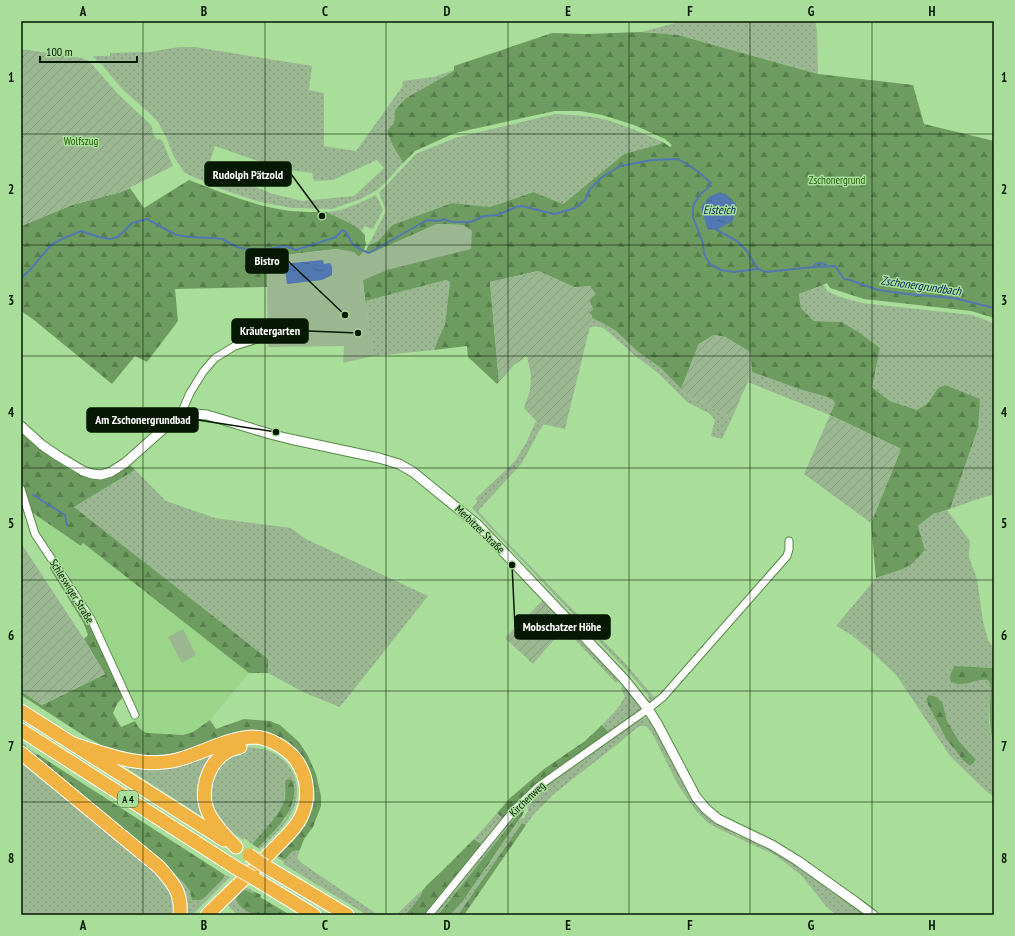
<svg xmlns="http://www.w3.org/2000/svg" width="1015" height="936" viewBox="0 0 1015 936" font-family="'PT Sans Narrow',sans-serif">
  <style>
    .built { fill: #9bd58a }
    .grass { fill: url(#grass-dots); fill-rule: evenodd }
    .forest { fill: url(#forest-firs); fill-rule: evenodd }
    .park { fill: #9ab792 }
    .garden { fill: url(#garden-furrows) }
    .water { fill: url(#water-ripples) }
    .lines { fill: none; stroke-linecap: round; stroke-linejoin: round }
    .stream { stroke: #5278b1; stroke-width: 2 }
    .minor-casing { stroke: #578847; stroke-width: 9 }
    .tertiary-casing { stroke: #578847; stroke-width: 11 }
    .motorway-casing { stroke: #fff; stroke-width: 15 }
    .minor { stroke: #fff; stroke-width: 7 }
    .tertiary { stroke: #fff; stroke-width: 9 }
    .motorway { stroke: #f1b341; stroke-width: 13 }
    .motorway-bridge-casing { stroke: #fff; stroke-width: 15; stroke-linecap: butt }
    .motorway-bridge { stroke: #f1b341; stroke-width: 13 }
    .grid { fill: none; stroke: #051801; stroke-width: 1; stroke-opacity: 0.55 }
    .labels { text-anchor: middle; stroke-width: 3; stroke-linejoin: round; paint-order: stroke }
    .shield { fill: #a8de99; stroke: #36532f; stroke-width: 1 }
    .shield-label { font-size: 10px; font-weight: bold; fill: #051801 }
    .park-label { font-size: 11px; fill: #246009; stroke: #a8de99 }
    .street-label { font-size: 11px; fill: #051801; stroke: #a8de99 }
    .water-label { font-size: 12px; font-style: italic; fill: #092e63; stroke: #a8de99 }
    .leader { fill: none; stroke: #051801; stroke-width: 1.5 }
    .callout-dot { fill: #051801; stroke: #a8de99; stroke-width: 1.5 }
    .callout { fill: #051801; stroke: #051801; stroke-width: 1.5 }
    .callout-label { font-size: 12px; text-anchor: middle; font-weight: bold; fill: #fff }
    .neatline { fill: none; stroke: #051801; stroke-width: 1.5 }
    .grid-label { font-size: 13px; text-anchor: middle; font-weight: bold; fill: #051801 }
  </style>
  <defs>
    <pattern id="grass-dots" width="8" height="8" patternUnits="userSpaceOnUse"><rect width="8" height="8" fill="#9ab792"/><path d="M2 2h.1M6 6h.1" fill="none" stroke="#839d7c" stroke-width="1.8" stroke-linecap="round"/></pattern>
    <pattern id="forest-firs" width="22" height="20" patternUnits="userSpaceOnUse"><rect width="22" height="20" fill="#6e9c60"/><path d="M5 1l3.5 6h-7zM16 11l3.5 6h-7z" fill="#587e4d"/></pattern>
    <pattern id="garden-furrows" width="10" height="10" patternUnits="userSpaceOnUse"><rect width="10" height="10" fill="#9ab792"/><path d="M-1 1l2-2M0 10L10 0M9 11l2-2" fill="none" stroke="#839d7c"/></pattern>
    <pattern id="water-ripples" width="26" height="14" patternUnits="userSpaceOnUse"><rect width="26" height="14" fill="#5278b1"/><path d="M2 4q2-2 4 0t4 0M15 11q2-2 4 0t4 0" fill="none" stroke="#42618e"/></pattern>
  </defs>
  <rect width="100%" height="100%" fill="#a8de99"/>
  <!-- built -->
  <polygon class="built" points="30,511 81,545 83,543 249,673 210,720 193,732 183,735 148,733 143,731 138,727 135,721 140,718 95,616 37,532"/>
  <!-- grass -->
  <g class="grass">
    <polygon points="683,21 815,21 817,30 818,74 678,35 641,32"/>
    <path d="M179 47H195L312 66 309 90 324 93V146L356 151 402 87 403 81 433 77 454 70V71L406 98 395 110 394 123 393 146 403 163 387 181 377 190 361 199 332 209 292 208 260 202 224 190 189 175 184 172 173 155 166 137 158 122 148 112 122 89 102 65 92 56H110V53L149 52ZM215 146 280 169 312 173 314 181 333 180 377 160 384 168 354 196 303 201 273 194 208 168Z"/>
    <path d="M555 114C569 115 584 115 598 118 621 123 642 133 663 142L660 144 624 154 563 204 532 192 490 207 452 203 392 225 378 241 368 246 386 211 379 193 416 154 455 138Z"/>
    <path d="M376 195 383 210 373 229 369 228 365 226 361 231 349 223 328 213V212C344 211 361 202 376 195Z"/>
    <polygon points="446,280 450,282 445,325 438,339 434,350 373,356 365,301"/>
    <polygon points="824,285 827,291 840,297 862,303 972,315 994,323 994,495 984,497 950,509 978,428 938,388 928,403 917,410 890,401 872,387 880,348 860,333 842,322 814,321 801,308 799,294"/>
    <polygon points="592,318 608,326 616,331 637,351 662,369 687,395 732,418 722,439 711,436 715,420 710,414 687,402 658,373 633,354 612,335 603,328 596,326 589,328"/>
    <polygon points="752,372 799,389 827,397 833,400 835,403 830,415 748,382"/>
    <polygon points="536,421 538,423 544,424 538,433 522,463 478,511 498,533 624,662 654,697 662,692 677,677 662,696 651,703 650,703 648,695 631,675 472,508 478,501 475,499 515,461 526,443"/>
    <polygon points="135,470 166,501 215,518 291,528 306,539 428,596 340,707 305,693 268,673 268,659 74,507"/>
    <path d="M947 510 970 541 969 557 977 579 983 621 988 640 994 649V668L955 666 981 680H988L991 686 989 721 991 736 994 747V797L985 790 950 756 897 676 870 650 850 634 836 626 876 578 903 569 912 564 925 550 918 526 933 514ZM926 699 943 704 947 721 959 741 976 760 971 766C951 750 940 727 928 705Z"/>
    <polygon points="484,524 565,608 564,609 482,525"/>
    <polygon points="567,610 626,673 625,674 565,611"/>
    <polygon points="567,625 620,679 616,683 564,628"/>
    <polygon points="626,685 640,705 640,709 637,713 609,733 602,725 617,709 625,697 621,688"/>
    <path d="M645 718 650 719 693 797 736 831V835L744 838 745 835 771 849 791 861 867 915H836L826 906 801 875 775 855 719 829 707 822 696 811 678 785 651 731 646 726H639L619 743 555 793 534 814 526 825 522 823 459 914 458 915H450L463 901 521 818 523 819 528 811 527 805 528 802C560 771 598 748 635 722Z"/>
    <path d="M272 735H275V736L291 744 307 765 313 782 315 800 312 810 305 826 294 840 278 856 285 860C290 854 291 850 300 850L297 858 303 864 377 914 381 915H367L283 864 284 862 273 855 310 790 272 736Z"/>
    <polygon points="21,742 26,745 26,747 37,754 35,758 183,882 190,891 192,900 203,899 223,879 225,875 230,877 192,915 183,915 180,890 21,750"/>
    <polygon points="228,747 211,763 209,821 116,761"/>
    <path d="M249 747C255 748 261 748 267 750 294 760 305 789 291 814 284 827 271 838 260 849L258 848 276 829 286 818 285 786C285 793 285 799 283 806 277 818 262 834 252 844L244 838 243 840 222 826 207 799 216 766 242 749Z"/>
    <polygon points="21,757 169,882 177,915 21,915"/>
    <polygon points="520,808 522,808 524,810 524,812 520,812 438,915 433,915"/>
    <polygon points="497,813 504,819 482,845 474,839"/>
    <path d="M244 886 255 892 252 893 246 890 242 908 256 915C243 915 234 917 227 903Z"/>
    <polygon points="421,891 420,897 405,915 396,915"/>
  </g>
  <!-- forest -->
  <g class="forest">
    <path d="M641 32 678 35 818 74 913 85 924 124 994 141V318L971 311 864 299 830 288 827 283 823 285 799 294 801 308 814 321 842 322 860 333 880 348 872 387 890 401 917 410 928 403 938 388 945 385 980 399 978 428 950 509 933 514 918 526 925 550 912 564 903 569 876 578 871 523 901 449 830 415 835 403 833 400 827 397 799 389 752 372 750 352 725 337 714 335 699 344 681 389 662 369 637 351 616 331 608 326 592 318V315L588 313 593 309 589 300 574 287 538 271 490 282 499 382 497 384 468 357 467 346 434 350 438 339 445 325 450 282 446 280 365 301 363 280 471 231 463 225 437 224 372 253 366 251 368 246 378 241 392 225 452 203 490 207 533 192 563 204 624 154 660 144 663 142 670 147 672 145 665 139 634 125 602 115 580 111H555L455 133 415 151 403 163 393 146 387 131 394 123 395 110 406 98 454 71V66L552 33 586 34ZM726 194 707 229 704 217Z"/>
    <path d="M189 180C222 193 255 206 290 211 302 212 315 212 328 212V213C341 219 356 224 365 235V240L366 243 364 251 359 257 337 249 268 257 267 287 175 289 178 321 147 362 135 356 112 384 34 320 21 311V226L72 205 121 192 130 188 144 208Z"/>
    <path d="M21 432C39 448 78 483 103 480 112 479 122 470 130 465L135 470 74 507 268 659V673H249L83 543 81 546 30 511 21 479Z"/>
    <path d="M52 563 88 618 124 696 117 704 113 713 121 727 135 721C138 727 141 731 148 733L183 735 193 732 210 720 216 729 244 719 270 721 280 725 299 742 308 756 316 774 321 796V806L313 827 304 839 300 850C291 850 290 854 285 860L278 856 294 840 305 826 312 810 315 800 313 782 307 765 291 744 275 736V735L252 732 187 753 157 757 142 756 122 753 103 746 86 737 21 695V691L42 705 105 674 84 639 88 635 83 622 50 569V566Z"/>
    <path d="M955 666 994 668V747C988 726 990 706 991 686L988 680C974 678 967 688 951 682 949 675 951 672 955 666Z"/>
    <polygon points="929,695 937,697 943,704 947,721 959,741 976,760 970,766 963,760 947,740 928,705 926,699"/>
    <path d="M602 725 609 733C581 752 547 772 524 796 517 803 510 811 504 819L497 813 510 798 544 769 585 741Z"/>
    <polygon points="37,754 225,875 223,879 203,899 200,900 192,900 190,891 183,882 35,758"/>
    <path d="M288 779 292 780C295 785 294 789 294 795 291 817 273 832 258 848L252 844C262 833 283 812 285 797 286 792 285 787 285 781Z"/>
    <polygon points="520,812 524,812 523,814 463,901 450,915 438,915"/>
    <polygon points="522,823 526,825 464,915 458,915"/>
    <polygon points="474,839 482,845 426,915 405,915 420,897 422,891 427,885 442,871"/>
    <path d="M246 890 252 893 255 892 261 895 260 897 290 915C272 915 244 920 236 899L242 891Z"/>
  </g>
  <!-- park -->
  <g class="park">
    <polygon points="437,224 463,225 472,231 471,249 387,270 363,280 365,301 373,356 343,363 344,346 268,347 267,287 268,257 337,249 354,252 359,257 364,251 372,253"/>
    <polygon points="183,629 196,655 182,663 168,637"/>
  </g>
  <!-- garden -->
  <g class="garden">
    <polygon points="21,49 82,58 89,61 119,95 152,126 153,134 157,139 162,140 173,166 121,192 72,205 21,226"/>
    <polygon points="539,271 574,287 590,286 596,294 589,300 593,309 589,313 592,315 592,318 565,429 538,423 524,408 530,390 531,375 527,356 514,365 499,382 490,282"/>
    <polygon points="714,335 725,337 750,352 752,372 732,418 687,395 681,389 699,344"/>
    <polygon points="830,415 901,449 871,523 804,474"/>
    <polygon points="21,543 84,639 105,674 41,705 21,691"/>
    <polygon points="543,600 567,625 533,664 505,638"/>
  </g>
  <!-- water -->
  <g class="water">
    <polygon points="717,193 726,194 736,204 733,221 717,230 707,229 701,207 709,197"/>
    <path d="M323 260 324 264 330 263C333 266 332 271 332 275L322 280 287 284 285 269H278V267L282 264Z"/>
  </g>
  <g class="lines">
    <!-- stream -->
    <g class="stream">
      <polyline points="718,228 717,230 737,241 747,251 758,269"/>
      <polyline points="813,267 815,264 822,263 826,265"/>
      <path d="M21 278 31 269 51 245 62 239 81 231 99 237 110 239 118 237 132 223 147 219 176 235 190 237 213 238 222 239 237 247 256 251 285 246 296 250 336 237 342 230C350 232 348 241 354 245 358 249 364 251 369 253L427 220 440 221 443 219 452 222H471L484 216 498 215 516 207 522 206 554 214 562 212 575 208 585 200 590 189 601 178 620 166 652 160 678 159 690 166 700 173 711 183 707 189 700 194 693 206V217L703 243 704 254 710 264 721 270 734 272 758 269 766 272 813 267 835 266 844 279 850 280 878 290 906 294 954 298 994 308"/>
      <polyline points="33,495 65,515 67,525"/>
    </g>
    <defs>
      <g id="minor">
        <polyline points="184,416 183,409 190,393 203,372 215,358 235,346 267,336"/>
        <polyline points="21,489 35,534 91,619 135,715"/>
        <polyline points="429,915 515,809 539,786 648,709 663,697 787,556 789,549 789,541"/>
      </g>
      <polyline id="tertiary" points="21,426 42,445 58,456 83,471 92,474 101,475 111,472 125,463 170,423 184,416 195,414 207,415 270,434 290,439 379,458 399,464 413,472 478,525 625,680 648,709 658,725 696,797 706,809 718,819 772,845 798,861 857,903 873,915"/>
      <g id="motorway">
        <polyline points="21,711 224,840"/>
        <polyline points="21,730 236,868"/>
        <path d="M73 744C106 754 142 769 177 760 200 754 228 738 252 737 268 737 286 747 296 760 308 777 310 798 301 817 295 830 283 839 274 849 252 872 229 893 207 915"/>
        <path d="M21 753 159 867C173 883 182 892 180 915"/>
        <path d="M236 847C227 838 217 828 210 816 198 794 206 764 228 751 232 749 236 748 240 747"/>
        <polyline points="265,866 347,915"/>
        <polyline points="252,877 314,915"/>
      </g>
    </defs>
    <!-- minor casing -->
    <use href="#minor" class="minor-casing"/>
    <!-- tertiary casing -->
    <use href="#tertiary" class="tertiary-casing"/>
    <!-- motorway casing -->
    <use href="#motorway" class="motorway-casing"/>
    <!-- minor -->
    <use href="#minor" class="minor"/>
    <!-- tertiary -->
    <use href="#tertiary" class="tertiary"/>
    <!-- motorway -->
    <use href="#motorway" class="motorway"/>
    <defs>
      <g id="motorway-bridge">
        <polyline points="249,855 265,866"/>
        <polyline points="236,868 252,877"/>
      </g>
    </defs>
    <!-- motorway-bridge casing -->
    <use href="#motorway-bridge" class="motorway-bridge-casing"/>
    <!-- motorway-bridge -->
    <use href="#motorway-bridge" class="motorway-bridge"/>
  </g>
  <!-- grid -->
  <path class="grid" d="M143 21V915M265 21V915M386 21V915M508 21V915M629 21V915M750 21V915M872 21V915M21 134H994M21 245H994M21 356H994M21 468H994M21 580H994M21 691H994M21 802H994"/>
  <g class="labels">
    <!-- shield labels -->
    <rect class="shield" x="118" y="791" width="20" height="16" rx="3"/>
    <g class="shield-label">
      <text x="128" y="803">A 4</text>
    </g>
    <!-- park labels -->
    <g class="park-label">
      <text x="81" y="145">Wolfszug</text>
      <text x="837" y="184">Zschonergrund</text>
    </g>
    <!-- street labels -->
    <g class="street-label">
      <text transform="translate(480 529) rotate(44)" y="4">Merbitzer Straße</text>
      <text transform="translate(72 591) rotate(58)" y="4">Schleswiger Straße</text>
      <text transform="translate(527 799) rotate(-44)" y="4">Kirchenweg</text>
    </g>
    <!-- water labels -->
    <g class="water-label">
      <text x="719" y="214">Eisteich</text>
      <text transform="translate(921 286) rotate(8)" y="4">Zschonergrundbach</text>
    </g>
  </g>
  <!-- callouts -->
  <path class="leader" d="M322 216L291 174M345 315L288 261M358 333L308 331M276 432L198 420M512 565L515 627"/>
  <g class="callout-dot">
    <circle cx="322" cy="216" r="4"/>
    <circle cx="345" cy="315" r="4"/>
    <circle cx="358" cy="333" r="4"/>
    <circle cx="276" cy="432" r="4"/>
    <circle cx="512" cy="565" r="4"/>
  </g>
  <g class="callout">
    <rect x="205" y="162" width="86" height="24" rx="4"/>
    <rect x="246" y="249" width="42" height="24" rx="4"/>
    <rect x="232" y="319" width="76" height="24" rx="4"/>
    <rect x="87" y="408" width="111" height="24" rx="4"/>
    <rect x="515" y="615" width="95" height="24" rx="4"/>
  </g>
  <g class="callout-label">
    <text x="248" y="179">Rudolph Pätzold</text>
    <text x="267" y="265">Bistro</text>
    <text x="270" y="335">Kräutergarten</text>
    <text x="143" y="424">Am Zschonergrundbad</text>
    <text x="562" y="631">Mobschatzer Höhe</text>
  </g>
  <!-- border -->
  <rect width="1015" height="936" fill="none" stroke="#a8de99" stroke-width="44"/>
  <!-- scale -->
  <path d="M40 56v6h97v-6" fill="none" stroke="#051801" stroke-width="2"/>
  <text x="46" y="56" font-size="12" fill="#051801" stroke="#a8de99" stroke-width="3" paint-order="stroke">100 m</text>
  <rect x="22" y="22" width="971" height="892" class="neatline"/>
  <g class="grid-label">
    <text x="83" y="16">A</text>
    <text x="204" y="16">B</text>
    <text x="325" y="16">C</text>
    <text x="447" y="16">D</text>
    <text x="568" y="16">E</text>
    <text x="690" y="16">F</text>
    <text x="811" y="16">G</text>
    <text x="932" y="16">H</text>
    <text x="11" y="82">1</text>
    <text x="1004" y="82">1</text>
    <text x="11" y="194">2</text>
    <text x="1004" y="194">2</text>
    <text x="11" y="305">3</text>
    <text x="1004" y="305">3</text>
    <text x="11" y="417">4</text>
    <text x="1004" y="417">4</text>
    <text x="11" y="528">5</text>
    <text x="1004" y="528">5</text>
    <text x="11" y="640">6</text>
    <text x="1004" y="640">6</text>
    <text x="11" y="751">7</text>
    <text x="1004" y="751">7</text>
    <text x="11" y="863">8</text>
    <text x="1004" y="863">8</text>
    <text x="83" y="930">A</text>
    <text x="204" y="930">B</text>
    <text x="325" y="930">C</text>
    <text x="447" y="930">D</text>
    <text x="568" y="930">E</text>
    <text x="690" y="930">F</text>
    <text x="811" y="930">G</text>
    <text x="932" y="930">H</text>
  </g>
</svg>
